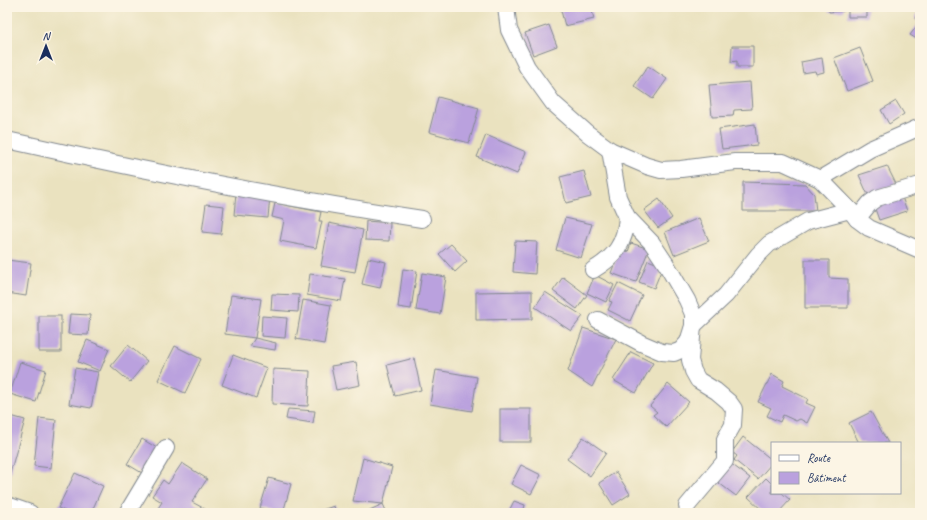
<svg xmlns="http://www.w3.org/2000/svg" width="927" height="520" viewBox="0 0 927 520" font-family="Caveat,sans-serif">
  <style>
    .building { fill: #baa1de }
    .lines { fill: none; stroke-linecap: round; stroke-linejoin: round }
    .street-casing { stroke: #82888e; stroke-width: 18 }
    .street { stroke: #fff; stroke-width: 16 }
  </style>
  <rect width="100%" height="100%" fill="#fcf5e5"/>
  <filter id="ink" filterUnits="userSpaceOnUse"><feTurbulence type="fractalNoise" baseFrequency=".025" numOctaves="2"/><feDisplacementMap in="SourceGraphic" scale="8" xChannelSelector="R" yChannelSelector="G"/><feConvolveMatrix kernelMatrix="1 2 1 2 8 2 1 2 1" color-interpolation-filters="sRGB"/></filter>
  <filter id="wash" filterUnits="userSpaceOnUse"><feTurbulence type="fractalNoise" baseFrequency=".012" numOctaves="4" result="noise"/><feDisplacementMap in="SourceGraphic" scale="16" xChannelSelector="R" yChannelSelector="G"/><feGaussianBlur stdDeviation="0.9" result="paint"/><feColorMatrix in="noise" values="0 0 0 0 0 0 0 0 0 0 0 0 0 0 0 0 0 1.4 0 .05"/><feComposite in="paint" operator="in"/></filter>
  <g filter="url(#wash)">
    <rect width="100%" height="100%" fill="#eae2bf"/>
    <g id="blocks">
      <!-- building -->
      <g class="building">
        <polygon points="560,7 591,7 594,19 565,26"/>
        <polygon points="828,7 844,7 844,11 829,12"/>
        <polygon points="867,9 867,17 848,17 848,10"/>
        <polygon points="920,11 920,41 910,35 919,23 915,18"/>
        <polygon points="549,25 557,46 533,55 525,33"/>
        <polygon points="732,46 753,46 753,67 737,67 737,61 731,62"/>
        <polygon points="860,48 873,81 847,91 834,58"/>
        <polygon points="822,58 824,72 816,74 815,71 803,73 801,62"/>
        <polygon points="648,66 667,79 653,99 634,86"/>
        <polygon points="750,82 752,109 734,110 733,116 712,117 709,85"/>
        <polygon points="438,97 479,108 469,143 429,132"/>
        <polygon points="896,101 904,114 889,124 881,110"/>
        <polygon points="755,124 757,145 722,149 719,129"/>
        <polygon points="486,135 526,152 517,174 477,157"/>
        <polygon points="887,166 896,184 868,195 859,175"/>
        <polygon points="584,171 591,197 566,203 560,177"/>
        <polygon points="743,182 805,184 814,194 816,211 743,211"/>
        <polygon points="236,193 270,196 268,218 234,215"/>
        <polygon points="902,197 907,211 879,220 874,206"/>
        <polygon points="659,199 672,218 658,228 644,210"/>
        <polygon points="275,203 321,212 319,221 322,221 316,248 280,241 284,220 272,217"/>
        <polygon points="206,204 224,206 221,234 202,232"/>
        <polygon points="565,218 592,224 581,258 556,250"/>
        <polygon points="699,218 709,241 674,255 665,232"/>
        <polygon points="366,221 390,223 389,241 365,240"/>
        <polygon points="329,223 363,230 355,272 321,266"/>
        <polygon points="515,241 537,242 535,274 513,272"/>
        <polygon points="631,243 649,249 636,282 611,273 620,249 628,252"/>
        <polygon points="451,244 467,261 455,272 439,254"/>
        <polygon points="368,258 386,262 380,288 362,284"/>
        <polygon points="7,260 31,263 26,296 7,293"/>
        <polygon points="648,260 663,266 654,288 639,282"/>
        <polygon points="805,260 829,260 829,278 848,279 848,308 805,308"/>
        <polygon points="403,269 417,271 411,309 398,307"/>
        <polygon points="422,273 446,277 440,314 416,310"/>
        <polygon points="310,274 345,279 341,301 307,295"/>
        <polygon points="595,275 614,285 606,302 587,293"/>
        <polygon points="563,277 587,295 577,309 553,291"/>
        <polygon points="618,283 642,295 630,321 608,310 612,302 609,301"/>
        <polygon points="532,291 532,319 476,320 476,292"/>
        <polygon points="545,292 583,316 571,331 535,307"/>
        <polygon points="272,294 299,295 298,312 271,310"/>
        <polygon points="231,295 261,299 255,338 276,343 275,350 250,346 255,338 225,334"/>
        <polygon points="303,300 331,305 324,344 296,339"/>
        <polygon points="70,314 90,315 88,335 68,334"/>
        <rect x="39" y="316" width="22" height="36"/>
        <polygon points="262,316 287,318 285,338 261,336"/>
        <polygon points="583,328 616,339 592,387 568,371"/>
        <polygon points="87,340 109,349 100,371 78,362"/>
        <polygon points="128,345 147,361 130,382 111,366"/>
        <polygon points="175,346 201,359 185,393 158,380"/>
        <polygon points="631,352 653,363 636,393 613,380"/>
        <polygon points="233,355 267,368 256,398 222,385"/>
        <polygon points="414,358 421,390 395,396 387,365"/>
        <polygon points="20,362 46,370 36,402 10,394"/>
        <polygon points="356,362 360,385 336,390 331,366"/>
        <polygon points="75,368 98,372 91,408 69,404"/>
        <polygon points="273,369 310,371 308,406 272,404"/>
        <polygon points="436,370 477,377 472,411 430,404"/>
        <polygon points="772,374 784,381 782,386 808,399 806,403 815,407 807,423 800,419 796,421 783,415 780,422 767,416 771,408 758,402"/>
        <polygon points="668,384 689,402 666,427 653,415 657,412 650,406"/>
        <polygon points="288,409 315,411 313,423 286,419"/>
        <rect x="500" y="409" width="31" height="33"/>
        <polygon points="871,412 888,443 859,443 849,423"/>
        <polygon points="7,415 25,420 9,477 7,476"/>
        <polygon points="39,418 56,420 51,468 34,466"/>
        <polygon points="583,437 606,453 590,476 567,459"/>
        <polygon points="743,437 772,460 772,463 758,479 734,460 737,456 732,452"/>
        <polygon points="142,439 157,448 142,473 127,464"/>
        <polygon points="363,458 392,467 383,504 353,501"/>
        <polygon points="182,463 207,479 192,502 205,509 202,513 155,513 162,502 152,496 163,480 168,484"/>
        <polygon points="730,463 750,478 736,496 715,480"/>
        <polygon points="521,465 541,475 531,494 511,484"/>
        <polygon points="616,472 630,494 613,505 599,483"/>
        <polygon points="75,473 103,486 91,513 69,513 58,508"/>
        <polygon points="269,478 291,484 283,513 277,513 260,508"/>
        <polygon points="766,478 772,484 772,493 782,493 790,500 778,513 765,513 748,497"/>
        <polygon points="514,501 525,505 523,513 508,513"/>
        <polygon points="383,504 387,513 363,513"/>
        <polygon points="334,506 336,513 313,513"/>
      </g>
    </g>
  </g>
  <g filter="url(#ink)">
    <use href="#blocks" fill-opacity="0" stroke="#82888e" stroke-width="1"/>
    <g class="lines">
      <defs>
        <g id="street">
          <polyline points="506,7 509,30 527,67 553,103 587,133 610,150 647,166 661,170 681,169 735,162 783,162 820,179 850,210 857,219 869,228 920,250"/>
          <path d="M7 140C144 171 283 198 422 219"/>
          <polyline points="610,150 618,197 627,217 652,243 666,264 687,300 693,314 693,326 690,360 693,371 698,380 716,391 729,402 734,409 733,425 725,439 725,461 687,506"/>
          <polyline points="820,179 870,149 920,127"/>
          <polyline points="857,219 870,203 877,198 920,185"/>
          <path d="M593 270C615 257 625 244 627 217"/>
          <polyline points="598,320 641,343 662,352 674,353 681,350 688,342 693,326 726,295 758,255 769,244 808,221 850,210"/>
          <polyline points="7,505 30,513"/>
          <polyline points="127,513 166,448"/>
        </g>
      </defs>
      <!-- street casing -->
      <use href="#street" class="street-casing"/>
      <!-- street -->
      <use href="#street" class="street"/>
    </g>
  </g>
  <!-- margin -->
  <rect width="927" height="520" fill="none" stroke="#fcf5e5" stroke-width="24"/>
  <!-- legend -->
  <rect x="771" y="442" width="130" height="52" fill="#fcf5e5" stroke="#a2a6af"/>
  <rect x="779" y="455" width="20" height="6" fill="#ffffff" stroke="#a2a6af"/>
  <text x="807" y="462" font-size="12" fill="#1b2f5e">Route</text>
  <rect x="779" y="472" width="20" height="12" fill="#baa1de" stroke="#a2a6af"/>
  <text x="807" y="482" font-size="12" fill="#1b2f5e">Bâtiment</text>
  <!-- north arrow -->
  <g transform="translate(46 46)" stroke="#fcf5e5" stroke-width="3" paint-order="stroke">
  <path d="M0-3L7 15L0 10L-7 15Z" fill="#1b2f5e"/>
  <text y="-6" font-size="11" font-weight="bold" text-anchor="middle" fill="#1b2f5e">N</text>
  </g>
</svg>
